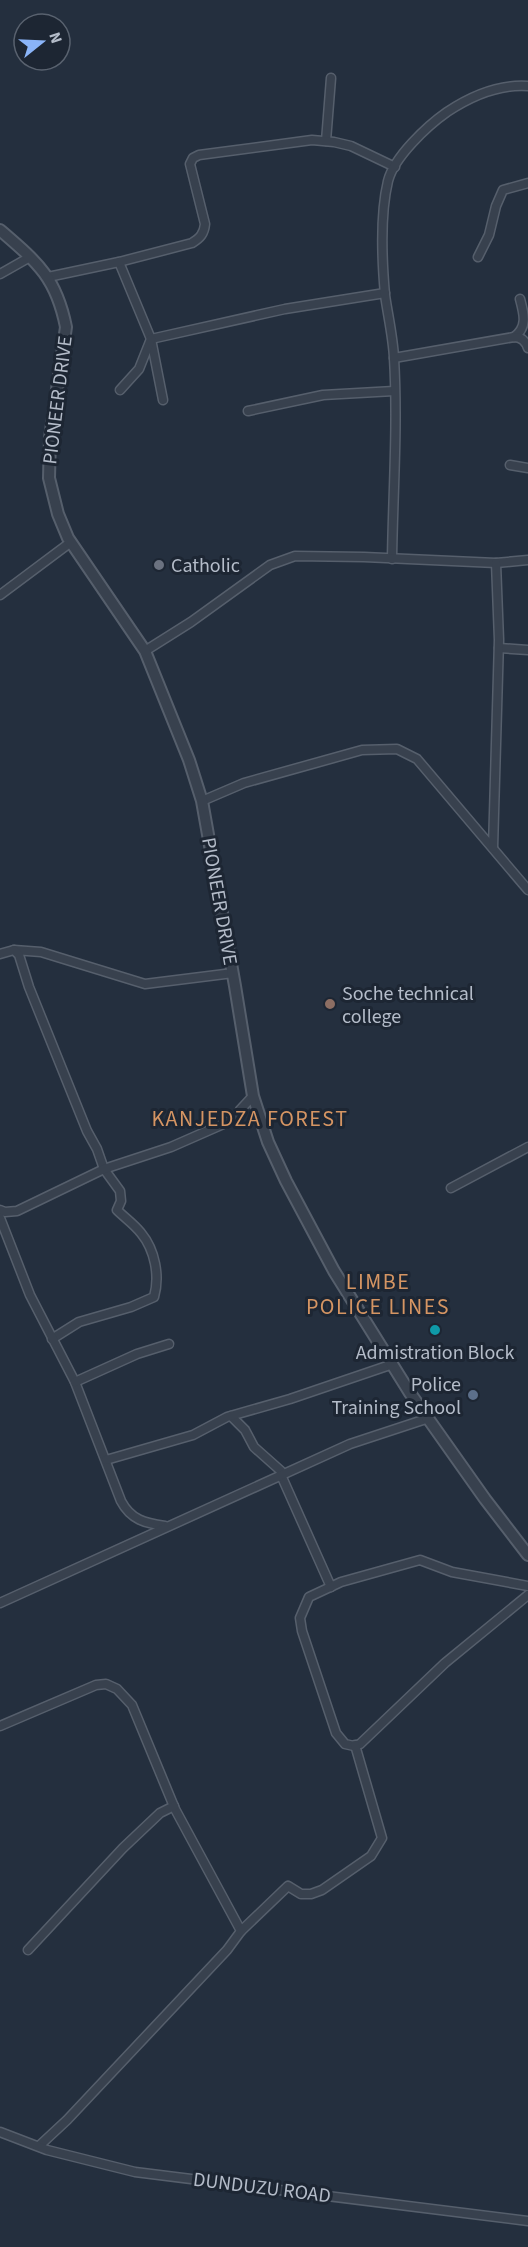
<svg xmlns="http://www.w3.org/2000/svg" width="528" height="2247" viewBox="0 0 528 2247" font-family="'Source Sans 3',sans-serif">
  <style>
    .lines { fill: none; stroke-linecap: round; stroke-linejoin: round }
    .minor-casing { stroke: #565f6c; stroke-width: 11 }
    .tertiary-casing { stroke: #565f6c; stroke-width: 14 }
    .minor { stroke: #38414e; stroke-width: 8 }
    .tertiary { stroke: #38414e; stroke-width: 10 }
    .worship-dot { fill: #6b7280; stroke: #1d2633; stroke-width: 2 }
    .education-dot { fill: #8d6e63; stroke: #1d2633; stroke-width: 2 }
    .culture-dot { fill: #0f9aa8; stroke: #1d2633; stroke-width: 2 }
    .service-dot { fill: #5c6f8a; stroke: #1d2633; stroke-width: 2 }
    .labels { text-anchor: middle; stroke-width: 6; stroke-linejoin: round; paint-order: stroke }
    .street-label { font-size: 20px; fill: #b4bcc9; stroke: #1d2633 }
    .poi-label { font-size: 20px; fill: #b4bcc9; stroke: #1d2633; text-anchor: start }
    .quarter-label { font-size: 22px; letter-spacing: 1.5px; fill: #d59563; stroke: #1d2633 }
  </style>
  <rect width="100%" height="100%" fill="#242f3e"/>
  <g class="lines">
    <defs>
      <g id="minor">
        <polyline points="326,141 331,78"/>
        <polyline points="478,257 489,235 496,206 503,190 528,183"/>
        <polyline points="119,262 151,339 163,400"/>
        <polyline points="0,274 30,257"/>
        <path d="M48 277 119 262 192 243C200 238 204 234 205 224L190 164 193 158 199 155 312 140 334 142 351 146 395 167"/>
        <path d="M514 337C528 327 524 314 520 299"/>
        <polyline points="151,339 285,309 385,293"/>
        <path d="M394 358 514 337C522 337 526 342 528 348"/>
        <polyline points="120,390 139,369 151,339"/>
        <polyline points="248,411 323,395 394,391"/>
        <polyline points="510,465 528,468"/>
        <path d="M392 559C393 492 398 425 394 358 393 337 388 316 385 295 382 261 380 214 388 181 394 157 427 126 447 112 471 96 499 84 528 86"/>
        <polyline points="0,595 71,542"/>
        <polyline points="499,648 528,650"/>
        <polyline points="145,651 191,622 270,565 295,556 364,557 496,563 528,560"/>
        <polyline points="202,801 244,783 362,750 397,749 417,759 528,890"/>
        <polyline points="493,848 499,640 496,563"/>
        <polyline points="14,950 41,952 145,984 233,973"/>
        <path d="M0 954 14 950 19 955 29 987 87 1131 97 1149 104 1169 120 1191 121 1201 117 1210C125 1218 134 1224 141 1233 155 1250 160 1276 154 1297L131 1307 79 1322 52 1339"/>
        <polyline points="451,1188 528,1147"/>
        <polyline points="0,1210 5,1212 17,1211 104,1169 171,1147 237,1118 240,1110 253,1096"/>
        <path d="M0 1218 30 1295 75 1382 121 1501C131 1520 145 1523 165 1526"/>
        <polyline points="75,1382 137,1354 169,1344"/>
        <polyline points="231,1416 245,1430 254,1447 281,1471 281,1475 331,1587"/>
        <polyline points="106,1460 193,1435 227,1417 290,1399 393,1364"/>
        <polyline points="528,1586 452,1572 420,1560 341,1582 309,1597 300,1618 302,1631 336,1733 345,1744 354,1746 360,1744 445,1663 528,1595"/>
        <polyline points="0,1603 350,1444 429,1418"/>
        <polyline points="0,1726 96,1685 106,1684 117,1689 132,1705 175,1809 241,1931 227,1950 67,2120 39,2146"/>
        <polyline points="241,1931 288,1886 301,1894 311,1894 322,1890 371,1856 382,1838 355,1745"/>
        <polyline points="28,1950 123,1848 160,1813 174,1806"/>
        <polyline points="0,2132 47,2150 135,2172 528,2221"/>
      </g>
      <path id="tertiary" d="M0 230C37 262 56 277 66 327L50 438 49 478 58 514 68 538 145 651 189 760 202 801 235 986 253 1096 268 1142 286 1181 334 1271 410 1393 485 1499 528 1555"/>
    </defs>
    <!-- minor casing -->
    <use href="#minor" class="minor-casing"/>
    <!-- tertiary casing -->
    <use href="#tertiary" class="tertiary-casing"/>
    <!-- minor -->
    <use href="#minor" class="minor"/>
    <!-- tertiary -->
    <use href="#tertiary" class="tertiary"/>
  </g>
  <!-- markers -->
  <circle class="worship-dot" cx="159" cy="565" r="6"/>
  <circle class="education-dot" cx="330" cy="1004" r="6"/>
  <circle class="culture-dot" cx="435" cy="1330" r="6"/>
  <circle class="service-dot" cx="473" cy="1395" r="6"/>
  <g class="labels">
    <!-- street labels -->
    <g class="street-label">
      <text transform="translate(57 400) rotate(-83)" y="7">PIONEER DRIVE</text>
      <text transform="translate(220 901) rotate(80)" y="7">PIONEER DRIVE</text>
      <text transform="translate(262 2187) rotate(7)" y="7">DUNDUZU ROAD</text>
    </g>
    <!-- poi labels -->
    <g class="poi-label">
      <text x="171" y="572">Catholic</text>
      <text x="342" y="1000">Soche technical<tspan x="342" dy="23">college</tspan></text>
      <text x="435" y="1359" text-anchor="middle">Admistration Block</text>
      <text x="461" y="1391" text-anchor="end">Police<tspan x="461" dy="23">Training School</tspan></text>
    </g>
    <!-- quarter labels -->
    <g class="quarter-label">
      <text x="250" y="1126">KANJEDZA FOREST</text>
      <text x="378" y="1289">LIMBE<tspan x="378" dy="25">POLICE LINES</tspan></text>
    </g>
  </g>
  <!-- north arrow -->
  <g transform="translate(42 42) rotate(72)"><circle r="28" fill="#1d2633" stroke="#59626f" stroke-width="1.5"/>
  <path d="M0-4.5L10 22L0 15L-10 22Z" fill="#8ab4f8"/>
  <text y="-9" font-size="16" font-weight="bold" text-anchor="middle" fill="#b4bcc9">N</text>
  </g>
</svg>
